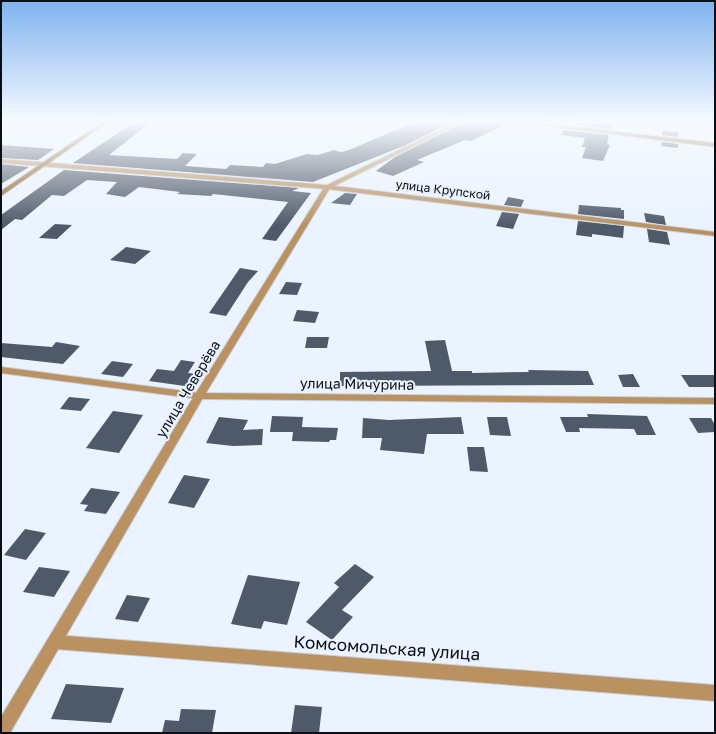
<svg xmlns="http://www.w3.org/2000/svg" width="716" height="734" viewBox="0 0 716 734" font-family="'Golos Text',sans-serif">
  <style>
    .building { fill: #4e596a }
    .lines { fill: none; stroke-linecap: round; stroke-linejoin: round }
    .minor-casing { stroke: #c6cfda; stroke-width: 2 }
    .tertiary-casing { stroke: #c6cfda; stroke-width: 2 }
    .secondary-casing { stroke: #c6cfda; stroke-width: 2 }
    .minor { fill: #ba9262; fill-rule: evenodd }
    .tertiary { fill: #ba9262; fill-rule: evenodd }
    .secondary { fill: #946729; fill-rule: evenodd }
    .labels { text-anchor: middle; stroke-width: 4; stroke-linejoin: round; paint-order: stroke }
    .far-street-label { font-size: 12px; fill: #0a0f15; stroke: #eaf3ff }
    .street-label { font-size: 14px; fill: #0a0f15; stroke: #eaf3ff }
    .near-street-label { font-size: 17px; fill: #0a0f15; stroke: #eaf3ff }
  </style>
  <rect width="100%" height="100%" fill="#eaf3ff"/>
  <!-- building -->
  <g class="building">
    <polygon points="133,123 150,123 109,155 177,159 183,153 197,154 185,166 226,169 230,165 263,167 266,163 275,164 307,154 318,155 334,150 341,152 349,150 412,123 450,123 406,145 313,182 73,163"/>
    <polygon points="462,123 508,123 471,141 465,140 417,160 424,162 393,176 376,171 395,157"/>
    <polygon points="567,123 601,123 613,125 611,129"/>
    <polygon points="564,130 609,135 607,144 610,145 603,161 582,158 586,147 582,147 585,138 561,135"/>
    <polygon points="662,131 678,132 678,137 662,135"/>
    <polygon points="662,142 678,144 678,148 661,146"/>
    <polygon points="1,145 54,149 38,160 1,158"/>
    <polygon points="1,164 29,167 1,184"/>
    <polygon points="64,170 299,188 292,191 311,193 276,241 262,239 288,202 213,194 211,196 177,194 180,192 139,187 125,197 106,194 117,182 87,180 64,196 52,195 22,220 15,219 1,230 1,215"/>
    <polygon points="345,193 357,194 350,205 331,203"/>
    <polygon points="508,197 524,200 521,207 504,205"/>
    <polygon points="579,205 621,208 621,210 624,210 624,219 578,214"/>
    <polygon points="502,212 519,214 513,229 496,226"/>
    <polygon points="644,213 664,216 666,225 646,222"/>
    <polygon points="578,221 624,226 623,238 592,234 592,237 576,235"/>
    <polygon points="55,224 72,225 57,239 39,238"/>
    <polygon points="647,229 667,232 670,245 649,242"/>
    <polygon points="126,247 151,251 135,264 110,260"/>
    <polygon points="240,268 258,271 248,282 226,316 209,313"/>
    <polygon points="286,282 302,283 297,295 279,294"/>
    <polygon points="297,310 319,312 315,323 293,321"/>
    <polygon points="307,337 329,337 327,348 305,348"/>
    <polygon points="445,340 452,371 472,371 472,373 529,372 528,370 588,371 594,385 340,386 340,372 431,371 425,341"/>
    <polygon points="56,342 80,346 63,364 1,357 1,343 52,347"/>
    <polygon points="181,360 195,362 188,373 199,374 192,387 149,381 157,369 174,371"/>
    <polygon points="112,361 133,364 123,377 101,374"/>
    <polygon points="633,374 640,387 623,387 618,375"/>
    <polygon points="681,375 715,375 715,387 689,387"/>
    <polygon points="69,397 90,399 81,411 60,409"/>
    <polygon points="113,411 143,415 119,453 86,448"/>
    <polygon points="587,414 647,416 656,435 637,435 634,429 579,428 580,432 566,432 560,417 588,417"/>
    <polygon points="272,416 303,417 302,427 338,428 336,440 330,440 329,442 292,441 293,432 270,432"/>
    <polygon points="219,417 248,420 243,430 263,429 262,445 233,446 206,443"/>
    <polygon points="461,417 464,434 427,434 424,454 380,450 382,438 362,438 363,418 389,420"/>
    <polygon points="487,417 507,417 511,436 490,435"/>
    <polygon points="689,418 711,418 715,425 715,432 698,433"/>
    <polygon points="467,447 484,447 488,472 470,471"/>
    <polygon points="184,475 210,479 194,508 168,503"/>
    <polygon points="91,488 120,492 106,514 84,511 88,505 80,504"/>
    <polygon points="25,529 46,533 26,560 4,555"/>
    <polygon points="355,564 374,577 342,610 353,617 332,640 306,622 339,587 334,583"/>
    <polygon points="39,567 70,571 54,597 23,592"/>
    <polygon points="248,575 300,582 287,625 264,621 261,629 231,624"/>
    <polygon points="127,595 150,598 138,622 115,619"/>
    <polygon points="66,684 124,688 111,723 51,719"/>
    <polygon points="295,705 322,707 319,733 291,733"/>
    <polygon points="181,709 216,710 212,733 162,733 165,720 179,721"/>
  </g>
  <g class="lines">
    <defs>
      <g id="minor">
        <polygon points="1,159 327,185 715,232 715,236 327,189 1,163"/>
        <polygon points="1,367 199,393 715,398 715,404 199,399 1,373"/>
        <polygon points="55,635 715,685 715,701 55,649 50,647 47,642 50,637"/>
      </g>
      <polygon id="tertiary" points="454,123 461,123 330,188 204,396 10,733 1,733 1,717 194,396 325,186"/>
      <g id="secondary">
        <polygon points="101,123 107,123 1,196 1,191"/>
        <polygon points="524,123 543,123 715,143 715,147"/>
      </g>
    </defs>
    <!-- minor casing -->
    <use href="#minor" class="minor-casing"/>
    <!-- tertiary casing -->
    <use href="#tertiary" class="tertiary-casing"/>
    <!-- secondary casing -->
    <use href="#secondary" class="secondary-casing"/>
    <!-- minor -->
    <use href="#minor" class="minor"/>
    <!-- tertiary -->
    <use href="#tertiary" class="tertiary"/>
    <!-- secondary -->
    <use href="#secondary" class="secondary"/>
  </g>
  <!-- sky -->
  <linearGradient id="sky" x2="0" y2="1"><stop stop-color="#7eb2ef"/><stop offset="0.54" stop-color="#f6faff"/><stop offset="1" stop-color="#f6faff" stop-opacity="0"/></linearGradient>
  <rect width="716" height="226" fill="url(#sky)"/>
  <g class="labels">
    <!-- far-street labels -->
    <g class="far-street-label">
      <text transform="translate(443 190) rotate(7)" y="4">улица Крупской</text>
    </g>
    <!-- street labels -->
    <g class="street-label">
      <text transform="translate(357 384) rotate(1)" y="5">улица Мичурина</text>
      <text transform="translate(188 389) rotate(-59)" y="5">улица Чеверёва</text>
    </g>
    <!-- near-street labels -->
    <g class="near-street-label">
      <text transform="translate(387 648) rotate(4)" y="6">Комсомольская улица</text>
    </g>
  </g>
  <!-- border -->
  <rect width="716" height="734" fill="none" stroke="#0a0f15" stroke-width="4"/>
</svg>
